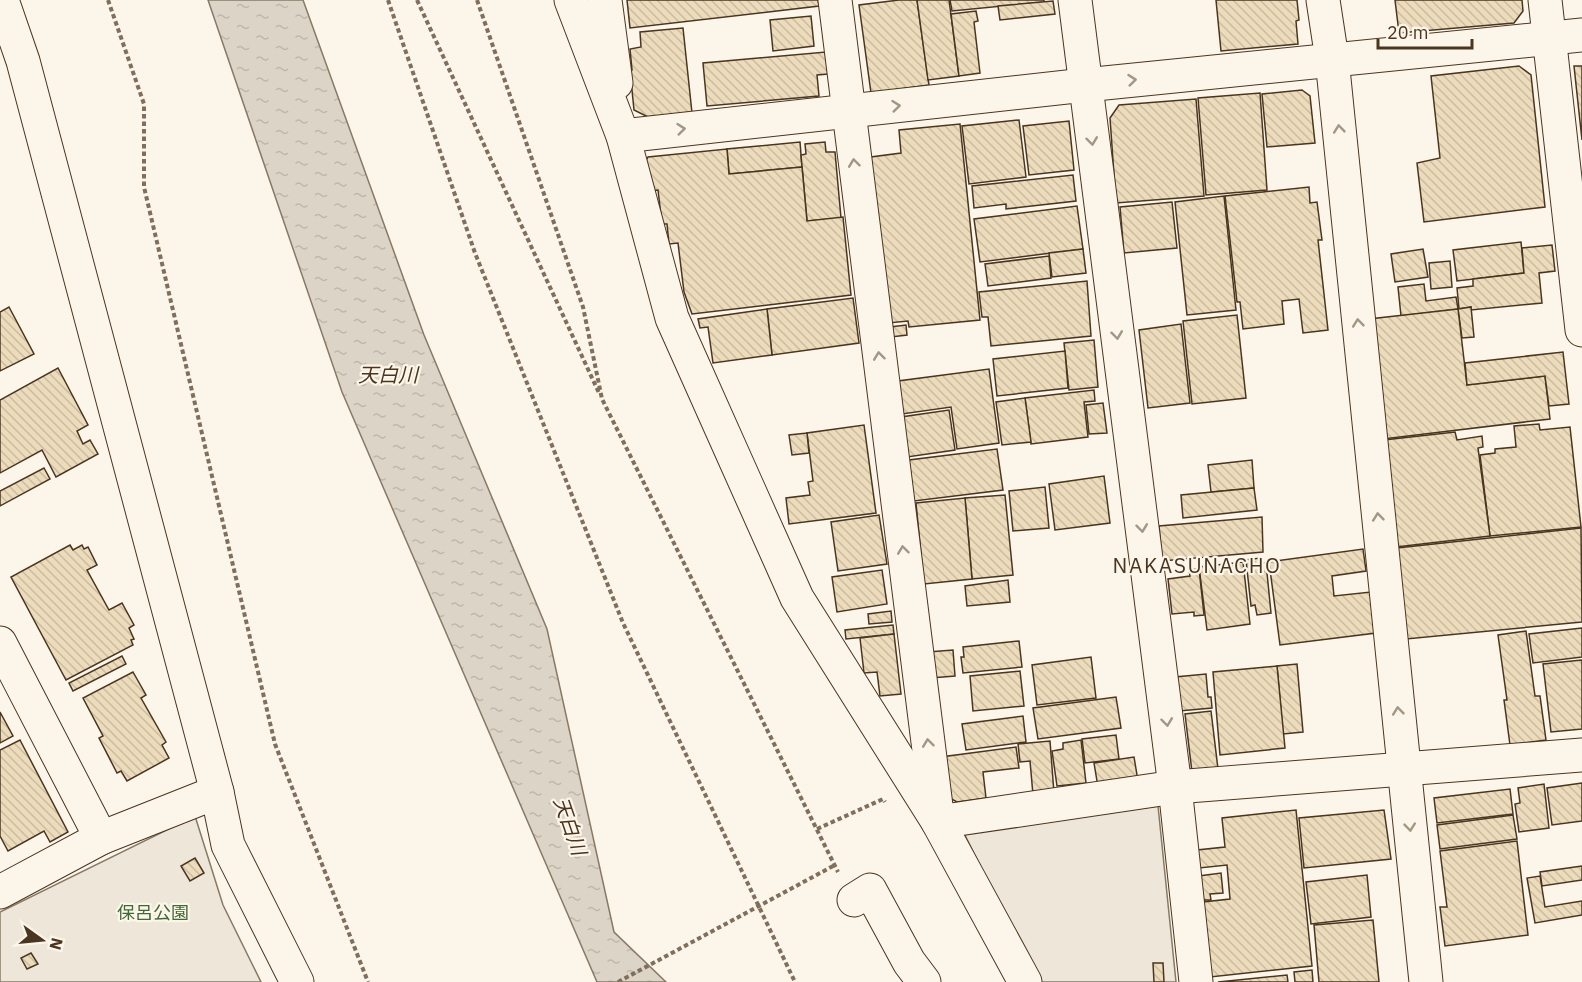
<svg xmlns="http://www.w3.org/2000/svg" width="1582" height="982" viewBox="0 0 1582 982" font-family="'IBM Plex Sans','Noto Sans JP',sans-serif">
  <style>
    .green { fill: #ede6d9; stroke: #887966; stroke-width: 1.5 }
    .water { fill: url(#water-ripples); stroke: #887966; stroke-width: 1.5 }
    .building { fill: url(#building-back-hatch); stroke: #4a3520; stroke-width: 1.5 }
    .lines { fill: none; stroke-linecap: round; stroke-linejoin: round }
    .minor-casing { stroke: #4a3520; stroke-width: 35 }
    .path { stroke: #7f6f5c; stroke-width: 4; stroke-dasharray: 4.5 3; stroke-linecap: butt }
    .minor { stroke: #fbf6e9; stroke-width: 33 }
    .path-bridge { stroke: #7f6f5c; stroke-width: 4; stroke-dasharray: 4.5 3; stroke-linecap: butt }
    .oneway { stroke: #a29684 }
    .labels { text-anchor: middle; stroke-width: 4.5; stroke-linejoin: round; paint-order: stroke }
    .park-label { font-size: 18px; fill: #436837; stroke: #fbf6e9 }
    .water-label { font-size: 20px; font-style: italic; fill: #4a3520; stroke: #fbf6e9 }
    .quarter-label { font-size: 21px; letter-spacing: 1.5px; fill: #4a3520; stroke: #fbf6e9 }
  </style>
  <defs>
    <pattern id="water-ripples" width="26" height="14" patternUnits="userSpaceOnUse" patternTransform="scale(1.5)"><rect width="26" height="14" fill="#dcd4c6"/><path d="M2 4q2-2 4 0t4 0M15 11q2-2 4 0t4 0" fill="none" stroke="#beb7aa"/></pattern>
    <pattern id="building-back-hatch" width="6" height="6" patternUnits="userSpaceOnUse" patternTransform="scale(1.5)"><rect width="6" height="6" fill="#ecdcbc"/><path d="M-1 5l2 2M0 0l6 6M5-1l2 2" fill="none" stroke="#ccbda1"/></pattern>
  </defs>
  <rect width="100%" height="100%" fill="#fbf6e9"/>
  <!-- green -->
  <g class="green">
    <polygon points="1158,806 1176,982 1037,982 964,833"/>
    <polygon points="195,816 223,905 261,982 0,982 0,912"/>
  </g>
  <!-- water -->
  <polygon class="water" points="208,0 303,0 424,335 547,629 614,932 666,982 597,982 342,392"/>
  <!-- building -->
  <g class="building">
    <polygon points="627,0 818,0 819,6 630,28"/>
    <polygon points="899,0 917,0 929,85 871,93 859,5"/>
    <polygon points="917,0 949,0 959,76 928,80"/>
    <polygon points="950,0 1044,0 1044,2 952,11"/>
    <polygon points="1216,0 1297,0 1299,20 1296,21 1298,44 1221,51"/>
    <polygon points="1395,0 1522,0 1523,11 1514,23 1399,33"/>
    <polygon points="1053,1 1055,14 1000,20 998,6"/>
    <polygon points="976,11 978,21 974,22 980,73 959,76 951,14"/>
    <polygon points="811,16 814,46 773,51 770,20"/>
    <polygon points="683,28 692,113 648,117 634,110 630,70 632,70 630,49 641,47 640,32"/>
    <polygon points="826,52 828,74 817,75 819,96 707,106 703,63"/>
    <polygon points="1519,66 1531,75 1545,207 1424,222 1417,163 1440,158 1431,76"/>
    <polygon points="1574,66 1582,66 1582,140"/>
    <polygon points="1302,90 1310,96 1315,143 1267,147 1262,94"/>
    <polygon points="1260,93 1267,190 1206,195 1198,98"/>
    <polygon points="1196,99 1204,196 1116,203 1110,118 1119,105"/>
    <polygon points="1019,120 1026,177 969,184 962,126"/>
    <polygon points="1069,121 1074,170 1029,175 1023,126"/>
    <polygon points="960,124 980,320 909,327 908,321 888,323 871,157 901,153 899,130"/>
    <polygon points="800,142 802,167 729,174 727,149"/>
    <polygon points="825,142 826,152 835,152 841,218 807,221 801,155 806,154 805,144"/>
    <polygon points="727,149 729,174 802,167 807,221 843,217 851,295 692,314 684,292 678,243 669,244 667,224 662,224 658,190 648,191 640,170 648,157"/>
    <polygon points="1073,175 1076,201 1006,209 1006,204 974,208 972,186"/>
    <polygon points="1309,187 1310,203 1317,202 1322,240 1318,240 1328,330 1303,333 1299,299 1282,301 1284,324 1243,329 1240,302 1237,302 1225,196"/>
    <polygon points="1224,196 1236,310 1187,315 1175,202"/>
    <polygon points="1172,202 1177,248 1124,253 1120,207"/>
    <polygon points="1077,206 1083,249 980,262 974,219"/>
    <polygon points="1521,242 1524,273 1457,281 1453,250"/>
    <polygon points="1552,245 1555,271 1539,273 1542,303 1471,310 1471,307 1459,309 1457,288 1473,286 1473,279 1524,273 1522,248"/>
    <polygon points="1083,249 1086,273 1052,277 1049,253"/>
    <polygon points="1423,249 1428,277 1395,282 1391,254"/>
    <polygon points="1049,256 1051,278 988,286 985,264"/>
    <polygon points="1450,261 1452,287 1431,289 1429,263"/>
    <polygon points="1087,281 1091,336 991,346 988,317 982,317 979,292"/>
    <polygon points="1424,284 1426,301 1456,297 1458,309 1401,316 1398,287"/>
    <polygon points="853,298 859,343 772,355 767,309"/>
    <polygon points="9,307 34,354 0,371 0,312"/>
    <polygon points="1471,307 1474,337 1462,338 1458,309"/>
    <polygon points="767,309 772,355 713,363 708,327 700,328 698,319"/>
    <polygon points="1458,309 1467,385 1545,376 1550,419 1383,439 1369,319"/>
    <polygon points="1237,315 1246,398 1192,404 1183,321"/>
    <polygon points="1181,324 1190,403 1148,408 1139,330"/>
    <polygon points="906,325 907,335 891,337 890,327"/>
    <polygon points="1094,340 1098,387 1069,390 1064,343"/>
    <polygon points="1065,351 1068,388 997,396 993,359"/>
    <polygon points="1563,352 1569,404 1549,406 1545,376 1467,385 1465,363"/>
    <polygon points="58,368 88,425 77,431 83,444 90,440 98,454 56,477 42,450 0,473 0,400"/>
    <polygon points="989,369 999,443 957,449 951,407 902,414 898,381"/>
    <polygon points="1094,390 1095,401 1084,402 1088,437 1031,444 1025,398"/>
    <polygon points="1025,398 1031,442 1002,445 996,402"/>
    <polygon points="1103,403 1107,433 1089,434 1086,405"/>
    <polygon points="949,410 955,450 907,457 901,417"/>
    <polygon points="1539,424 1540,430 1570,427 1581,527 1490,536 1480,455 1495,453 1495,449 1516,447 1514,426"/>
    <polygon points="864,425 876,513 789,524 786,498 810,495 808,482 813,481 807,433"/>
    <polygon points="1455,432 1457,440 1482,436 1483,447 1478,448 1490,536 1396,547 1384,440"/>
    <polygon points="807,433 809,453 792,455 789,435"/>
    <polygon points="997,449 1003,490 914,501 909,460"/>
    <polygon points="1252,460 1254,488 1211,492 1208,465"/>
    <polygon points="44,468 50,479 0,506 0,491"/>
    <polygon points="1104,476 1110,523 1055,530 1049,484"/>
    <polygon points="1045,487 1049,528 1013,531 1009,491"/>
    <polygon points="1254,488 1257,510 1183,518 1181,495"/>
    <polygon points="1005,495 1013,575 972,579 965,498"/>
    <polygon points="965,498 972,579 924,584 916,503"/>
    <polygon points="879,515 887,564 838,571 831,522"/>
    <polygon points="1262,517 1263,552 1162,561 1159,526"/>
    <polygon points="1581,528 1582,622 1406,639 1397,548"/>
    <polygon points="70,545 73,550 82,545 84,549 88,547 97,565 87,570 109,610 122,603 134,625 129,628 134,639 131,640 133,645 66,680 11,577"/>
    <polygon points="1363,549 1366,571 1332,576 1334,596 1371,592 1376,633 1280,645 1269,562"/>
    <polygon points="1260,558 1260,563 1266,563 1271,613 1257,615 1255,605 1251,606 1246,560"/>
    <polygon points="1243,562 1250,624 1207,630 1199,567"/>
    <polygon points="1199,569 1204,615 1194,616 1194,612 1172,614 1168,579 1190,576 1189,570"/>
    <polygon points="882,570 887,604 837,612 832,577"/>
    <polygon points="1008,580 1010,602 967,606 965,586"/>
    <polygon points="891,611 892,622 869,624 868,614"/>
    <polygon points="893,625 894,634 846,639 845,630"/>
    <polygon points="1582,628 1582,657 1533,663 1529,634"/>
    <polygon points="1526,631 1535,696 1540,696 1546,740 1510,745 1504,700 1507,700 1498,635"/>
    <polygon points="894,634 901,694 880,696 877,672 864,673 860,638"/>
    <polygon points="1019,641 1022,667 963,673 961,657 964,657 963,647"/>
    <polygon points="953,650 955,676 931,678 928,652"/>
    <polygon points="122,656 126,664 73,691 69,683"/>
    <polygon points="1091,657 1096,698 1037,705 1032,665"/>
    <polygon points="1582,660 1582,729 1551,732 1543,664"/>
    <polygon points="1297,664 1303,732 1283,734 1277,666"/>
    <polygon points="1277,666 1285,748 1220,755 1213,672"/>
    <polygon points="1020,671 1024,706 973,711 970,676"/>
    <polygon points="133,672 146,695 141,698 166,742 162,745 169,758 127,781 121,771 117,773 99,738 103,736 83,698"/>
    <polygon points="1206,674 1208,697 1211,697 1212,708 1179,711 1175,677"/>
    <polygon points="1116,697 1121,728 1038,739 1033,708"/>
    <polygon points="1211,711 1218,769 1192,772 1185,714"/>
    <polygon points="0,712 13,736 0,743"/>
    <polygon points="1023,716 1026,742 966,750 962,724"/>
    <polygon points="1116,735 1119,759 1085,763 1082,739"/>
    <polygon points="20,740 68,832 50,842 44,831 8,851 0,836 0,750"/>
    <polygon points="1081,740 1086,783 1057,786 1052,751 1063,749 1063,743"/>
    <polygon points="1050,741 1054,793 1033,795 1030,761 1020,762 1018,744"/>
    <polygon points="1016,747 1019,768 983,772 986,798 957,802 946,796 941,757"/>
    <polygon points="1134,757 1138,781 1098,787 1094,763"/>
    <polygon points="1582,783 1582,821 1552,825 1547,788"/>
    <polygon points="1544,784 1549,828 1519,832 1515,804 1520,803 1518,788"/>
    <polygon points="1510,789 1513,814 1437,823 1434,798"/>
    <polygon points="1296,810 1312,966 1210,977 1203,902 1230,899 1227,865 1199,868 1197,850 1225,847 1222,818"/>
    <polygon points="1384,810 1391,859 1304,868 1299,818"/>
    <polygon points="1513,815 1517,839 1440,849 1437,825"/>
    <polygon points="1517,841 1528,935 1445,946 1440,907 1447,907 1440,851"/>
    <polygon points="195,858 204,873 190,881 181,866"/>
    <polygon points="1582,866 1582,880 1542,886 1540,872"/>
    <polygon points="1221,873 1223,893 1210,894 1211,900 1202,900 1199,876"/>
    <polygon points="1367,875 1371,917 1311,924 1306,882"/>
    <polygon points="1540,876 1545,907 1582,901 1582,915 1535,923 1527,878"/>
    <polygon points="1373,920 1379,982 1319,982 1314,925"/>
    <polygon points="31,953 38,964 27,969 21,958"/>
    <polygon points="1153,963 1163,963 1164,982 1154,982"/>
    <polygon points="1312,970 1313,982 1295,982 1294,972"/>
    <polygon points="1287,975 1288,982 1218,982"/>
  </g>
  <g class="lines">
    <defs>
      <g id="minor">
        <polyline points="2,0 23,61 217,792 228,845 297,982"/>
        <polyline points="571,0 623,136 672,318 797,598 938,822 1025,982"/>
        <polyline points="605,0 616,83"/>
        <polyline points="835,0 938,822 1175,787 1582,755"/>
        <polyline points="1075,0 1175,787 1196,982"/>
        <polyline points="1323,0 1332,59 1426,982"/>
        <polyline points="1545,0 1582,330"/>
        <polyline points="623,136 1085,85 1582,35"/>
        <polyline points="0,643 101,838 0,892"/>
        <polyline points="101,838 217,792"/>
        <polyline points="854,900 870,890 909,962 924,982"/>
      </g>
    </defs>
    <!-- minor casing -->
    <use href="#minor" class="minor-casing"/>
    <!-- path -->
    <g class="path">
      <polyline points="108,0 144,104 144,187 275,744 368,982"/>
      <polyline points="388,0 475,253 623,623 795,982"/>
      <polyline points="417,0 599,393"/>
      <polyline points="477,0 583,307 602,399 838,872"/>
      <polyline points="817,829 883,799 885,802"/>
    </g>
    <!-- minor -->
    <use href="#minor" class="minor"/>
    <!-- path-bridge -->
    <polyline class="path-bridge" points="618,982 835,865"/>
  </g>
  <!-- one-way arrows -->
  <defs><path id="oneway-chevron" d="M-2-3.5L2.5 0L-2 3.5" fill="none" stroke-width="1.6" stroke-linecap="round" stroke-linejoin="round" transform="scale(1.5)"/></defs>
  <g class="oneway">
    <use href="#oneway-chevron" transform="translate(1132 80) rotate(-6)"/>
    <use href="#oneway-chevron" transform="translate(896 106) rotate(-6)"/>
    <use href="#oneway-chevron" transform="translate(681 129) rotate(-6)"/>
    <use href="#oneway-chevron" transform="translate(1339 129) rotate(-96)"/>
    <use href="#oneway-chevron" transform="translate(1092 141) rotate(83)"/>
    <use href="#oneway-chevron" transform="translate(854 163) rotate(-97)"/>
    <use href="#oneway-chevron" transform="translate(1358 323) rotate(-96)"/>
    <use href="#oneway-chevron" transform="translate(1117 335) rotate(83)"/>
    <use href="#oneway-chevron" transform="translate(879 356) rotate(-97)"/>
    <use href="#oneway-chevron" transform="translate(1378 517) rotate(-96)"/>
    <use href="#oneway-chevron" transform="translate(1142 528) rotate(83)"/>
    <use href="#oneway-chevron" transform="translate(903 550) rotate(-97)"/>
    <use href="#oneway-chevron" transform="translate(1398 711) rotate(-96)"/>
    <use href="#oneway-chevron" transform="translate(1167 722) rotate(83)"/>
    <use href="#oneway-chevron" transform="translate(928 743) rotate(-97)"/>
    <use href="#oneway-chevron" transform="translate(1410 827) rotate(84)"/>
  </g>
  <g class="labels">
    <!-- park labels -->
    <g class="park-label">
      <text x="153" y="919">保呂公園</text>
    </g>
    <!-- water labels -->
    <g class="water-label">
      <text x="388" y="382">天白川</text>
      <text transform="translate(570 826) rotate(71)" y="7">天白川</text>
    </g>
    <!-- quarter labels -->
    <g class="quarter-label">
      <text x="1197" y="573">NAKASUNACHO</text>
    </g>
  </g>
  <!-- north arrow -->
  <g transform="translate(42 940) rotate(105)" stroke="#fbf6e9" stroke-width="4.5" paint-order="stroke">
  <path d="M0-4.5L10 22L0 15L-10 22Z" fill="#4a3520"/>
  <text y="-9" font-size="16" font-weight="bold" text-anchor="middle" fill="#4a3520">N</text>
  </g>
  <!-- scale -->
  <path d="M1378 39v9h94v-9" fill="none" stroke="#4a3520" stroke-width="3"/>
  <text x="1387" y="39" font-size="18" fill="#4a3520" stroke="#fbf6e9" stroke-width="4.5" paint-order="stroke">20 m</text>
</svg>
